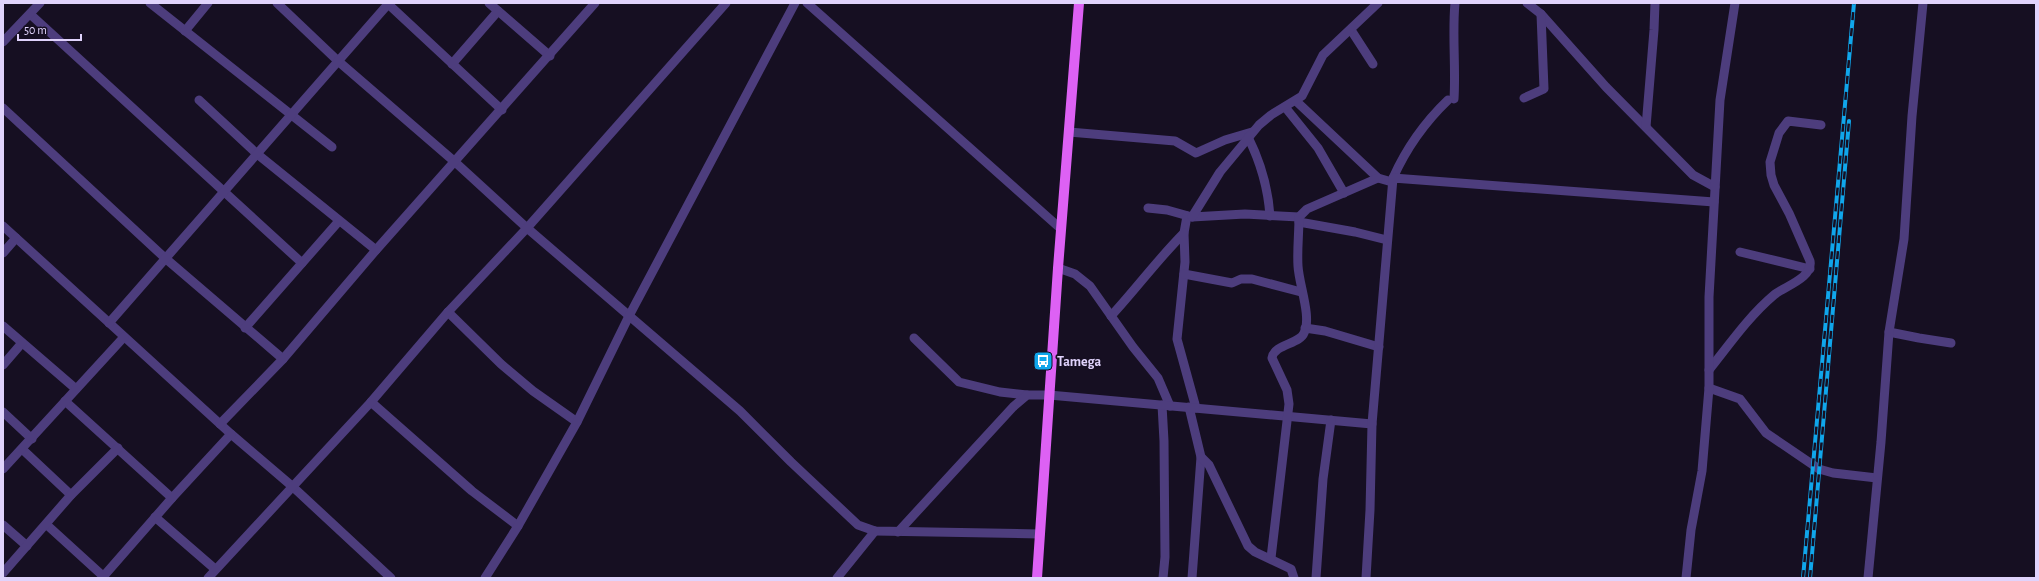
<svg xmlns="http://www.w3.org/2000/svg" width="2039" height="581" viewBox="0 0 2039 581" font-family="'Alegreya Sans',sans-serif">
  <style>
    .lines { fill: none; stroke-linecap: round; stroke-linejoin: round }
    .minor { stroke: #4d3d7d; stroke-width: 9 }
    .major { stroke: #dd61f4; stroke-width: 10 }
    .rail-casing { stroke: #10a6eb; stroke-width: 4 }
    .rail { stroke: #160f22; stroke-width: 2.5; stroke-dasharray: 8; stroke-linecap: butt }
    .labels { text-anchor: middle; stroke-width: 3.5; stroke-linejoin: round; paint-order: stroke }
    .poi-label { font-size: 14px; font-weight: bold; fill: #e0d3fc; stroke: #160f22; text-anchor: start }
  </style>
  <rect width="100%" height="100%" fill="#160f22"/>
  <g class="lines">
    <!-- minor -->
    <g class="minor">
      <polyline points="150,3 332,147"/>
      <polyline points="277,3 338,61 455,162 527,228 740,411 791,462 858,525 875,531 1040,534"/>
      <polyline points="387,3 502,110"/>
      <polyline points="489,3 550,56"/>
      <polyline points="807,3 1061,229"/>
      <polyline points="1527,3 1541,14 1606,87 1693,175 1715,187"/>
      <polyline points="30,14 302,263"/>
      <polyline points="1351,30 1373,64"/>
      <polyline points="185,31 208,3"/>
      <polyline points="3,42 40,3"/>
      <polyline points="452,64 498,11"/>
      <polyline points="1524,98 1544,89 1541,14"/>
      <path d="M1454 99C1456 67 1452 35 1455 3"/>
      <polyline points="199,100 256,153 376,250"/>
      <polyline points="1296,101 1378,178 1392,182"/>
      <polyline points="1285,107 1318,148 1344,193"/>
      <polyline points="3,108 165,258 283,359"/>
      <polyline points="1646,127 1654,30 1655,3"/>
      <polyline points="1069,132 1175,141 1196,153 1225,140 1252,132"/>
      <path d="M1248 137C1261 163 1268 187 1270 216"/>
      <path d="M1393 178C1406 149 1425 122 1448 100"/>
      <polyline points="1148,208 1167,210 1192,217 1245,214 1299,217"/>
      <polyline points="1187,216 1184,233 1185,262 1177,339 1196,408"/>
      <polyline points="1192,217 1220,172 1259,125 1271,115 1302,96 1323,55 1378,3"/>
      <polyline points="1299,222 1355,232 1387,240"/>
      <polyline points="3,226 231,434 293,487 391,578"/>
      <polyline points="1740,252 1810,269"/>
      <polyline points="3,253 16,238"/>
      <polyline points="1058,268 1075,274 1090,286 1133,347 1158,378 1170,406"/>
      <polyline points="1184,274 1232,283 1241,279 1252,279 1301,292"/>
      <polyline points="448,312 501,364 533,391 577,422"/>
      <path d="M1111 316C1136 289 1158 259 1184 233"/>
      <polyline points="109,323 389,3"/>
      <polyline points="3,326 76,389"/>
      <polyline points="245,328 339,221"/>
      <polyline points="1305,328 1325,331 1379,347"/>
      <polyline points="1889,332 1919,338 1951,343"/>
      <polyline points="914,338 959,382 1000,392 1027,395"/>
      <polyline points="3,365 22,343"/>
      <path d="M1709 370C1729 345 1749 316 1774 295 1785 286 1813 278 1810 261L1789 213 1774 185 1771 175 1770 162 1779 133 1788 121 1821 125"/>
      <polyline points="1709,388 1740,399 1766,433 1819,469 1833,473 1877,478"/>
      <polyline points="65,401 172,498"/>
      <polyline points="371,402 472,491 518,526"/>
      <polyline points="1162,405 1164,441 1165,557 1163,578"/>
      <polyline points="1189,407 1201,457 1192,578"/>
      <polyline points="3,412 32,439"/>
      <polyline points="220,424 283,359 376,250 595,3"/>
      <polyline points="22,449 71,495"/>
      <polyline points="1201,457 1209,465 1248,546 1255,552 1291,569 1294,578"/>
      <polyline points="3,469 124,337"/>
      <polyline points="155,517 215,569"/>
      <polyline points="3,525 27,546"/>
      <polyline points="47,525 103,576"/>
      <polyline points="898,532 1013,407 1027,395 1049,395 1372,424"/>
      <path d="M1271 558 1289 404 1287 390 1272 358C1274 344 1300 344 1304 333 1312 317 1299 285 1298 266 1297 250 1299 234 1299 217L1307 209 1378 178"/>
      <polyline points="3,573 71,495 118,448"/>
      <polyline points="102,578 172,498 231,434"/>
      <polyline points="208,578 371,402 448,312 527,228 726,3"/>
      <polyline points="485,578 518,526 577,422 629,316 795,3"/>
      <polyline points="837,578 875,531"/>
      <polyline points="1316,578 1323,479 1331,420"/>
      <polyline points="1366,578 1370,510 1372,424 1393,178 1714,202"/>
      <polyline points="1686,578 1691,530 1702,471 1709,388 1709,297 1720,100 1735,3"/>
      <polyline points="1868,578 1881,442 1889,332 1904,239 1912,116 1923,3"/>
    </g>
    <!-- major -->
    <polyline class="major" points="1037,578 1058,268 1079,3"/>
    <defs>
      <g id="rail">
        <polyline points="1803,578 1854,3"/>
        <polyline points="1810,578 1849,121"/>
      </g>
    </defs>
    <!-- rail casing -->
    <use href="#rail" class="rail-casing"/>
    <!-- rail -->
    <use href="#rail" class="rail"/>
  </g>
  <!-- icons -->
  <defs>
    <symbol id="bus-square" viewBox="-11 -11 22 22"><rect x="-9" y="-9" width="18" height="18" rx="4" fill="#10a6eb" stroke="#160f22"/><path d="M-5-6H5V4H4V6H2V4H-2V6H-4V4H-5ZM-3.5-4V0h7V-4ZM-3.5 1.2v1.5H-2V1.2ZM2 1.2v1.5H3.5V1.2Z" fill="#fff"/></symbol>
  </defs>
  <g fill-rule="evenodd">
    <use href="#bus-square" x="1032" y="350" width="22" height="22"/>
  </g>
  <g class="labels">
    <!-- poi labels -->
    <g class="poi-label">
      <text x="1057" y="366">Tamega</text>
    </g>
  </g>
  <!-- border -->
  <rect width="2039" height="581" fill="none" stroke="#e0d3fc" stroke-width="8"/>
  <!-- scale -->
  <path d="M18 34v6h63v-6" fill="none" stroke="#e0d3fc" stroke-width="2"/>
  <text x="24" y="34" font-size="12" fill="#e0d3fc" stroke="#160f22" stroke-width="3" paint-order="stroke">50 m</text>
</svg>
